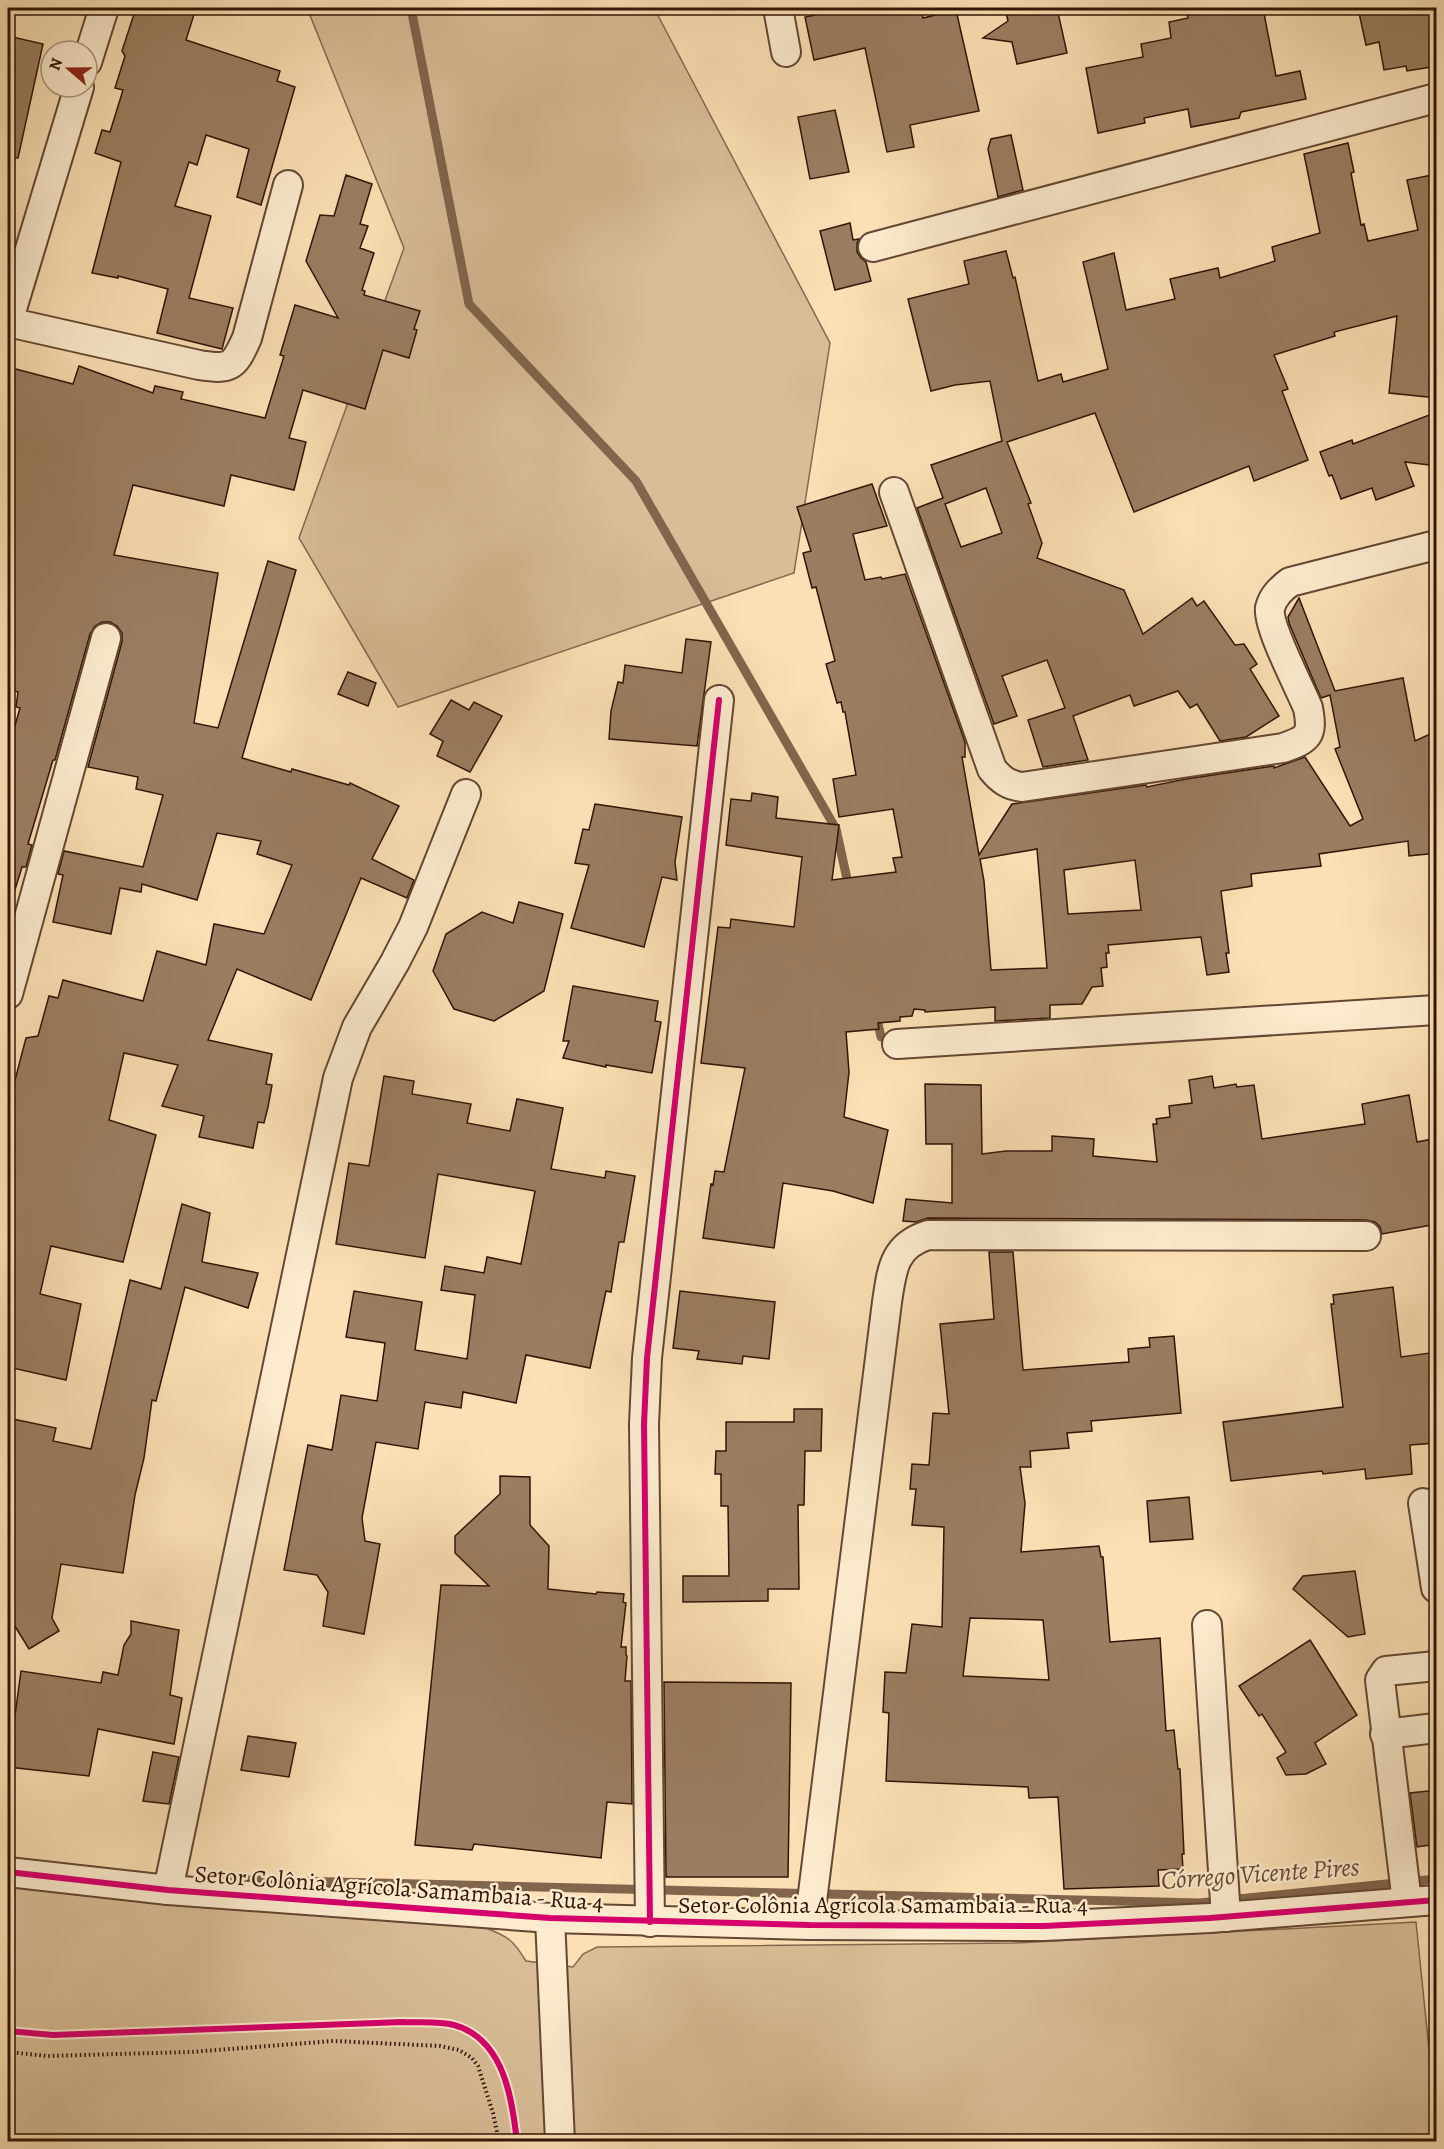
<svg xmlns="http://www.w3.org/2000/svg" width="1444" height="2149" viewBox="0 0 1444 2149" font-family="Alegreya,serif">
  <style>
    .green { fill: #d8bd97; stroke: #856850; stroke-width: 1.5 }
    .lines { fill: none; stroke-linecap: round; stroke-linejoin: round }
    .stream { stroke: #81654c; stroke-width: 9 }
    .building { fill: #9a7e61; stroke: #321408; stroke-width: 1.5; fill-rule: evenodd }
    .minor-casing { stroke: #644733; stroke-width: 32 }
    .path { stroke: #321408; stroke-width: 4; stroke-dasharray: 1.5 3; stroke-linecap: butt }
    .minor { stroke: #fcebce; stroke-width: 28 }
    .cycleway-casing { stroke: #fcebce; stroke-width: 10 }
    .cycleway { stroke: #d6006c; stroke-width: 6 }
    .labels { text-anchor: middle; stroke-width: 5; stroke-linejoin: round; paint-order: stroke }
    .street-label { font-size: 24px; fill: #321408; stroke: #fcebce }
    .water-label { font-size: 26px; font-style: italic; fill: #674a36; stroke: #fcebce }
  </style>
  <rect width="100%" height="100%" fill="#fae0b4"/>
  <filter id="stains"><feTurbulence type="fractalNoise" baseFrequency=".00333" numOctaves="4"/><feColorMatrix values="0 0 0 0 .2 0 0 0 0 .09 0 0 0 0 .02 0 0 0 .5 -.17"/></filter>
  <radialGradient id="worn" r=".72"><stop offset=".6" stop-color="#630" stop-opacity="0"/><stop offset="1" stop-color="#630" stop-opacity=".3"/></radialGradient>
  <!-- green -->
  <g class="green">
    <polygon points="307,8 654,8 830,343 794,573 398,707 299,538 404,248"/>
    <path d="M8 1876 486 1928C509 1937 513 1940 526 1961L573 1967 583 1954 597 1947 1014 1943 1416 1922 1436 2118V2142H8Z"/>
  </g>
  <g class="lines">
    <!-- stream -->
    <g class="stream">
      <polyline points="411,8 469,304 636,481 836,829 849,888"/>
      <polyline points="877,1019 881,1037"/>
      <polyline points="210,1879 1199,1903 1436,1879"/>
    </g>
  </g>
  <!-- building -->
  <g class="building">
    <polygon points="136,8 196,8 186,40 280,71 277,81 295,87 261,205 237,197 249,149 206,135 197,165 189,162 175,206 211,216 189,298 233,308 222,349 157,333 168,289 118,276 118,278 92,273 121,162 95,153 102,130 110,132 123,90 115,88 125,56 122,51"/>
    <polygon points="851,8 921,8 923,18 956,10 979,111 910,125 914,147 887,152 865,48 814,60 805,17"/>
    <polygon points="1005,8 1057,8 1067,53 1017,64 1012,42 983,38 1008,21"/>
    <polygon points="1186,8 1263,8 1276,76 1300,71 1306,99 1241,112 1239,118 1191,127 1188,109 1144,118 1145,123 1098,133 1086,68 1143,57 1141,44 1171,38 1169,22 1188,18"/>
    <polygon points="1358,8 1437,8 1437,66 1407,71 1406,66 1384,70 1379,42 1366,45"/>
    <polygon points="8,36 43,44 18,158 8,157"/>
    <polygon points="835,110 849,172 810,179 798,117"/>
    <polygon points="1011,135 1023,190 998,197 988,149 991,139"/>
    <path d="M1348 143 1354 172 1351 173 1361 225 1364 224 1368 241 1418 230 1407 180 1437 174V398L1389 393 1397 316 1334 332 1335 336 1274 355 1288 389 1282 391 1308 460 1254 481 1249 466 1134 512 1095 413 1007 442 1031 503 1028 504 1042 543 1037 558 1124 590 1143 634 1192 598 1197 606 1204 601 1235 645 1244 644 1257 664 1250 669 1279 716 1246 737 1220 741 1197 704 1190 708 1178 691 1134 706 1130 695 1073 716 1088 760 1043 767 1028 720 1065 708 1047 660 1002 676 1017 716 994 724 917 508 943 498 931 465 1002 441 990 381 955 385 931 391 908 299 969 284 964 261 1006 251 1013 278 1015 277 1038 381 1061 374 1063 382 1108 369 1083 262 1114 253 1126 310 1175 299 1170 279 1218 268 1220 278 1275 261 1272 247 1320 233 1304 154ZM986 488 1002 533 961 547 945 504Z"/>
    <polygon points="346,175 372,184 360,224 368,226 360,248 374,253 362,290 365,291 364,295 420,311 414,329 417,330 409,358 383,350 365,409 303,390 289,438 306,442 294,490 231,475 224,506 133,485 114,555 218,573 194,723 218,728 268,561 296,570 242,758 291,772 292,769 349,785 350,783 399,806 372,859 414,880 407,898 361,878 311,1000 237,969 208,1040 272,1054 266,1084 272,1085 268,1107 264,1123 258,1122 253,1148 199,1137 204,1116 162,1106 178,1065 124,1053 109,1120 156,1135 123,1262 51,1246 40,1294 81,1304 66,1380 8,1367 8,1143 12,1124 8,1107 26,1038 38,1036 49,996 58,998 63,980 143,1001 157,951 206,965 214,924 264,934 292,865 257,854 261,841 217,833 197,900 142,884 141,892 120,888 111,934 53,922 63,875 58,874 64,851 143,867 163,795 136,789 138,777 88,767 122,642 122,633 117,626 110,622 102,622 95,626 90,634 55,760 53,760 28,844 32,845 26,867 22,867 14,893 8,892 8,750 20,708 16,707 18,692 8,689 8,367 73,384 79,366 153,393 155,386 183,392 181,399 265,418 284,356 280,355 295,305 338,318 306,261 320,215 334,216"/>
    <polygon points="850,223 853,240 859,239 857,243 857,252 861,258 866,262 871,281 835,290 820,231"/>
    <polygon points="1437,412 1437,466 1405,462 1414,486 1376,500 1372,488 1341,499 1332,475 1329,476 1320,452 1352,440 1353,444"/>
    <path d="M872 484 887 526 853 534 865 580 881 577 882 579 905 574 965 742V757H962L979 855 1012 804 1146 785 1147 787 1186 779 1274 766V768L1305 757 1350 826 1363 819 1335 749 1340 747 1330 695 1321 698 1289 623 1288 617 1299 598 1335 691 1403 678 1415 741 1437 731V853L1409 856 1408 841 1319 854 1321 866 1251 874 1252 886 1221 891 1229 953H1226L1229 972 1207 975 1201 937 1108 945 1109 953H1106L1107 967 1101 968 1103 986 1092 987 1082 1004 1050 1005V1018L995 1021V1007L925 1012V1010L914 1009 912 1016 900 1017V1021L878 1023 879 1029 846 1032 849 1072 844 1117 888 1130 873 1203 833 1191 783 1183 774 1248 703 1238 711 1184 713 1185 715 1171 724 1172 745 1068 701 1063 718 927 730 928 731 919 794 927 802 857 726 845 731 799 751 801 752 793 778 797 776 818 839 825 832 880 896 872 893 858 902 857 893 809 839 817 833 779 856 775 845 712H843L841 702 837 703 826 664 835 661 816 587 812 588 803 553 811 551 797 507ZM1037 849 1047 968 991 970 984 881 980 859ZM1135 860 1141 910 1068 914 1064 870Z"/>
    <polygon points="686,639 711,642 697,746 609,739 611,711 618,682 623,683 625,665 682,673"/>
    <polygon points="348,672 376,683 368,706 338,694"/>
    <polygon points="451,700 469,710 474,702 502,716 470,772 437,756 443,741 430,734"/>
    <polygon points="595,804 682,817 675,862 677,880 662,877 644,947 571,928 589,865 575,863 583,829 589,830"/>
    <polygon points="519,902 563,914 544,991 494,1021 454,1009 433,971 446,934 482,912 513,923"/>
    <polygon points="573,986 658,1001 655,1021 661,1022 652,1073 606,1065 606,1067 563,1058 569,1041 563,1041"/>
    <polygon points="384,1076 414,1081 412,1094 471,1104 467,1123 510,1131 517,1099 563,1108 551,1169 605,1178 606,1171 635,1176 624,1242 619,1242 611,1292 606,1291 590,1368 526,1355 516,1403 463,1392 461,1408 425,1402 418,1449 376,1442 362,1518 365,1541 380,1544 364,1634 323,1626 328,1592 317,1575 284,1570 308,1445 332,1450 341,1395 377,1401 385,1343 346,1337 354,1291 422,1302 415,1350 467,1359 475,1295 441,1290 445,1266 484,1273 487,1257 521,1264 535,1191 438,1174 425,1258 336,1244 349,1163 369,1166"/>
    <polygon points="1212,1076 1214,1088 1236,1084 1237,1087 1254,1085 1262,1139 1365,1124 1362,1104 1409,1095 1417,1142 1437,1138 1437,1224 1382,1234 1380,1227 1375,1222 1366,1220 928,1218 916,1222 903,1221 906,1199 952,1203 952,1144 926,1144 925,1084 981,1085 982,1154 1006,1151 1052,1151 1052,1136 1094,1139 1093,1156 1157,1162 1153,1124 1157,1124 1156,1119 1170,1117 1169,1106 1192,1103 1189,1080"/>
    <polygon points="182,1204 210,1213 202,1262 258,1273 248,1308 185,1287 156,1401 152,1400 144,1458 135,1495 123,1573 61,1564 52,1618 59,1631 29,1649 8,1615 8,1418 56,1428 53,1441 91,1449 130,1280 161,1289"/>
    <path d="M989 1252H1013L1023 1370 1129 1362 1128 1349 1150 1347 1149 1338 1174 1336 1181 1413 1091 1421 1092 1431 1067 1433 1069 1448 1030 1451 1031 1467H1020L1025 1503 1021 1552 1099 1546 1101 1557H1103L1110 1642 1160 1638 1166 1731 1174 1730 1178 1769H1180L1184 1854H1182L1183 1869 1158 1870 1159 1886 1064 1889 1058 1797 1029 1798 1028 1787 886 1781 889 1713 883 1712 885 1672 906 1673 912 1624 942 1627 944 1527 912 1525 916 1489H910L912 1464 929 1465 933 1413 949 1414 940 1324 994 1319ZM970 1618 1043 1620 1049 1680 963 1676Z"/>
    <polygon points="1393,1287 1401,1357 1437,1352 1437,1443 1410,1445 1412,1474 1366,1479 1365,1469 1323,1474 1322,1471 1231,1481 1223,1422 1343,1407 1331,1304 1334,1304 1333,1295"/>
    <polygon points="680,1291 775,1302 769,1359 743,1356 742,1364 697,1359 699,1351 673,1348"/>
    <polygon points="794,1409 822,1409 821,1451 805,1451 804,1505 798,1505 799,1589 768,1589 768,1601 683,1602 683,1576 729,1576 728,1506 721,1506 721,1474 715,1474 716,1451 726,1451 726,1422 794,1422"/>
    <polygon points="500,1476 530,1477 530,1525 549,1546 548,1589 596,1594 597,1592 624,1594 623,1602 626,1603 621,1647 626,1647 626,1655 627,1656 625,1681 631,1681 632,1804 607,1802 601,1858 474,1844 472,1850 415,1845 441,1585 489,1586 455,1553 455,1536 500,1494"/>
    <polygon points="1189,1497 1193,1539 1150,1542 1147,1501"/>
    <polygon points="1355,1571 1365,1634 1348,1637 1293,1589 1303,1576"/>
    <polygon points="131,1621 179,1630 170,1695 182,1698 174,1744 98,1729 89,1776 8,1767 21,1671 101,1683 103,1672 118,1675 124,1645 131,1634"/>
    <polygon points="1310,1640 1357,1715 1315,1743 1326,1764 1306,1774 1286,1775 1277,1758 1286,1752 1262,1714 1259,1716 1239,1686"/>
    <polygon points="664,1682 791,1683 788,1877 666,1877"/>
    <polygon points="248,1736 296,1743 289,1777 241,1770"/>
    <polygon points="153,1752 179,1757 169,1804 143,1801"/>
    <polygon points="1437,1790 1437,1844 1417,1847 1410,1793"/>
  </g>
  <g class="lines">
    <defs>
      <g id="minor">
        <polyline points="778,8 786,52"/>
        <polyline points="87,62 104,8"/>
        <polyline points="873,247 1436,98"/>
        <path d="M8 322 199 365C231 370 234 367 247 338L288 185"/>
        <polyline points="8,322 79,87"/>
        <path d="M894 492 992 769C1001 780 1008 785 1022 787L1283 748C1309 739 1313 735 1308 708 1300 688 1267 626 1270 608 1273 596 1281 589 1290 582L1436 545"/>
        <polyline points="8,994 106,638"/>
        <polyline points="897,1044 1436,1010"/>
        <polyline points="1423,1503 1436,1588"/>
        <polyline points="1207,1625 1226,1917"/>
        <polyline points="1385,1734 1436,1728"/>
        <polyline points="8,1872 168,1890 550,1918 809,1925 1044,1926 1210,1918 1436,1900"/>
        <polyline points="168,1890 338,1078 357,1027 395,962 413,927 466,794"/>
        <polyline points="1407,1902 1380,1680 1386,1671 1436,1666"/>
        <polyline points="550,1918 560,2142"/>
        <polyline points="650,1922 644,1424 647,1358 719,700"/>
        <path d="M809 1925 887 1302C892 1270 893 1246 928 1235L1366 1236"/>
      </g>
    </defs>
    <!-- minor casing -->
    <use href="#minor" class="minor-casing"/>
    <!-- path -->
    <polyline class="path" points="8,2052 47,2056 191,2052 333,2041 440,2046 459,2050 472,2058 478,2066 493,2113 499,2142"/>
    <!-- minor -->
    <use href="#minor" class="minor"/>
    <defs>
      <g id="cycleway">
        <polyline points="8,1872 168,1890 550,1918 809,1925 1044,1926 1210,1918 1436,1900"/>
        <polyline points="650,1922 644,1424 647,1358 719,700"/>
        <path d="M8 2031 53 2035 403 2022C419 2023 439 2021 454 2025 504 2039 512 2098 517 2142"/>
      </g>
    </defs>
    <!-- cycleway casing -->
    <use href="#cycleway" class="cycleway-casing"/>
    <!-- cycleway -->
    <use href="#cycleway" class="cycleway"/>
  </g>
  <g class="labels">
    <!-- street labels -->
    <g class="street-label">
      <text transform="translate(399 1888) rotate(4)" y="8">Setor Colônia Agrícola Samambaia - Rua 4</text>
      <text x="883" y="1913">Setor Colônia Agrícola Samambaia - Rua 4</text>
    </g>
    <!-- water labels -->
    <g class="water-label">
      <text transform="translate(1260 1873) rotate(-4)" y="9">Córrego Vicente Pires</text>
    </g>
  </g>
  <!-- margin -->
  <rect width="1444" height="2149" fill="none" stroke="#fae0b4" stroke-width="30"/>
  <rect x="9" y="9" width="1426" height="2131" fill="none" stroke="#321408" stroke-width="3"/>
  <rect x="15" y="15" width="1414" height="2119" fill="none" stroke="#321408" stroke-width="1.5"/>
  <!-- north arrow -->
  <g transform="translate(69 69) rotate(290)"><circle r="28" fill="#fcebce" stroke="#ab957f" stroke-width="1.5"/>
  <path d="M0-4.5L10 22L0 15L-10 22Z" fill="#8f2418"/>
  <text y="-9" font-size="16" font-weight="bold" text-anchor="middle" fill="#321408">N</text>
  </g>
  <rect width="100%" height="100%" filter="url(#stains)"/>
  <rect width="100%" height="100%" fill="url(#worn)"/>
</svg>
